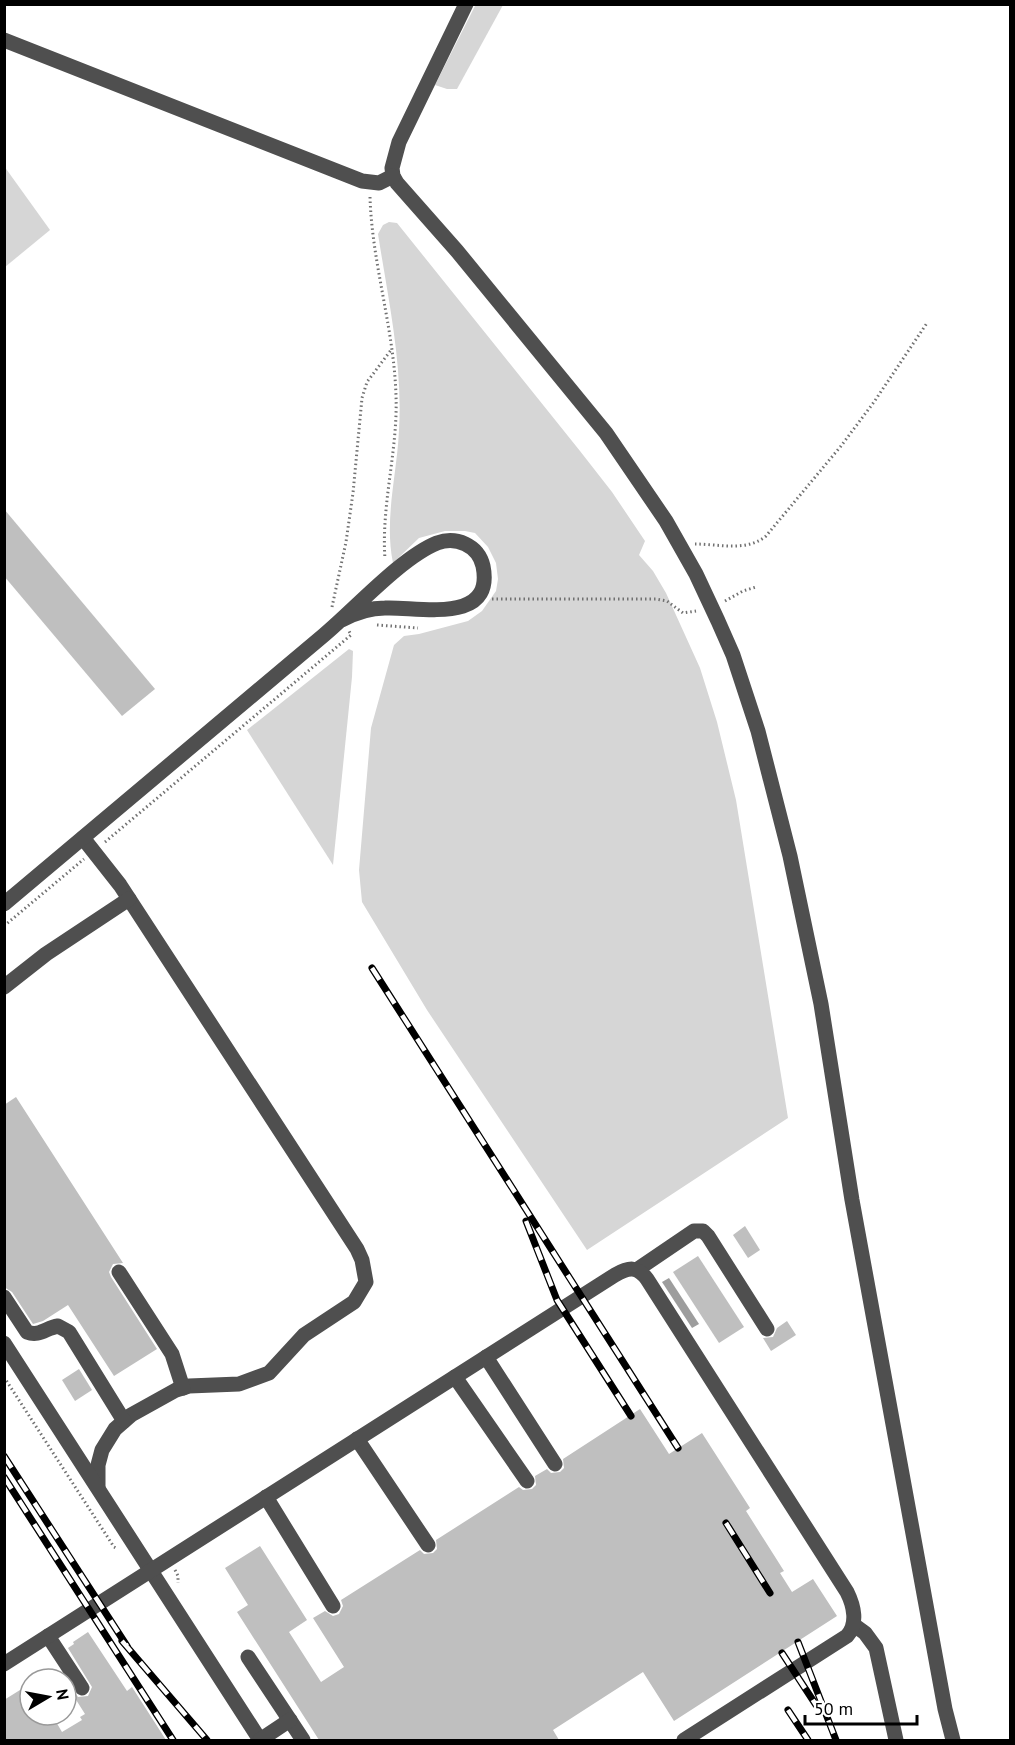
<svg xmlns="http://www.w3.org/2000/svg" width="1015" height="1745" viewBox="0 0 1015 1745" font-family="'PT Sans',sans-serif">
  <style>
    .green { fill: #d6d6d6 }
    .water { fill: #9d9d9d }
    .building { fill: #bfbfbf }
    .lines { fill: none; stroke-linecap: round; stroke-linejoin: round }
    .path { stroke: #717171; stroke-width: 3; stroke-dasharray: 1.5 3; stroke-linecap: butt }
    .minor { stroke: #4f4f4f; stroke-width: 15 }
    .rail-casing { stroke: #000; stroke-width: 7 }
    .rail { stroke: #fff; stroke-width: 4.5; stroke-dasharray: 14; stroke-linecap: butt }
  </style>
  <rect width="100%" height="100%" fill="#fff"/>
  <!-- green -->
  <g class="green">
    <polygon points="476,4 503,5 457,89 447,89 435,85"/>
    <polygon points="4,166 50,230 5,267 4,267"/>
    <path d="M389 222 397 223 580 451 612 492 645 541 639 555 653 571 666 593 700 668 717 722 736 800 788 1118 587 1250 427 1010 362 902 359 870 371 728 394 645 404 636 419 634 468 621 482 611 496 591 498 579 496 563 488 547 475 533 465 531H445L419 538 393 563C384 519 397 475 399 430 403 365 388 298 378 234L383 225Z"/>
    <polygon points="349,649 353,651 352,677 333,865 247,730"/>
  </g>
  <!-- water -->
  <polygon class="water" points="669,1278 699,1324 692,1328 662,1282"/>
  <!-- building -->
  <g class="building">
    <polygon points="4,509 155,689 122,716 4,576"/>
    <polygon points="16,1097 123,1263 113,1264 109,1272 111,1277 157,1349 114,1376 68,1305 43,1321 33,1324 12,1292 4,1287 4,1105"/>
    <polygon points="745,1226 760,1250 748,1258 733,1235"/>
    <polygon points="698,1256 744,1327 719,1343 673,1272"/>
    <polygon points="787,1321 796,1335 771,1351 763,1338 773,1337 777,1328"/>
    <polygon points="79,1369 92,1390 75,1401 62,1380"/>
    <polygon points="640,1409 669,1454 702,1433 750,1508 746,1511 784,1571 780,1573 792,1592 813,1579 837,1616 674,1721 643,1672 553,1730 559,1740 319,1740 237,1612 248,1605 225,1568 260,1546 307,1620 289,1632 321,1682 344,1667 313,1618 325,1611 333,1616 339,1614 343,1606 341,1600 420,1550 424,1554 433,1553 437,1549 436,1540 519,1487 523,1490 532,1489 536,1485 535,1476 547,1469 551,1473 560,1472 564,1468 563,1459"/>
    <polygon points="88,1632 127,1691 132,1687 166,1740 4,1740 4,1700 20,1690 22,1692 30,1687 30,1715 52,1715 62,1732 82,1720 80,1717 85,1714 73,1695 66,1699 66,1681 78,1697 88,1696 92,1687 68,1648 74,1644 73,1642"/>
  </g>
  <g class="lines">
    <!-- path -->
    <g class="path">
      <path d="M370 197C372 264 394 328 396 396 398 450 381 505 385 559"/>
      <path d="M695 544C718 544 747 552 766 536L841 446 874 402 927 323"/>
      <polyline points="492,599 656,599 667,601 683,613 696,611"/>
      <polyline points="725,601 743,591 756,587"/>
      <polyline points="332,607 346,542 353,493 362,398 367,382 391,350"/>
      <polyline points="377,625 418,628"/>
      <polyline points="105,842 351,635 349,631"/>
      <polyline points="4,926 84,859"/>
      <polyline points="4,1377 114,1547 118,1549"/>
      <polyline points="175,1570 178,1576 178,1583"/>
    </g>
    <!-- minor -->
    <g class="minor">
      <polyline points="466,4 399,142 392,168 393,176 397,183 457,251 606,433 666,521 696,574 718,621 733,655 758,731 790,856 821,1004 852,1200 945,1709 953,1740"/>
      <polyline points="4,40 362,181 379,183 393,176"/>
      <polyline points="83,838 120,885 357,1249 362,1260 366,1282 354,1302 304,1335 269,1373 239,1384 189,1386 176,1390 131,1415 115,1429 102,1450 98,1465 98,1487"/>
      <path d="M4 904C111 814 218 725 324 635 355 609 402 557 437 543 456 536 478 545 483 566 495 626 416 606 385 608 370 608 355 613 342 620"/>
      <polyline points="4,987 46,954 129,899"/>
      <polyline points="638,1269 694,1231 703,1231 708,1236 767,1329"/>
      <polyline points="119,1272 172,1354 183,1388"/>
      <path d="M4 1297 27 1332C39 1337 46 1328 58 1326L69 1332 124 1421"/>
      <polyline points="4,1343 260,1740"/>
      <polyline points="486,1357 555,1464"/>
      <polyline points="455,1377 527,1481"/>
      <polyline points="357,1439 428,1545"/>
      <polyline points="266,1497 333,1606"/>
      <polyline points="854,1625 865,1633 876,1648 896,1740"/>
      <polyline points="48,1636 82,1688"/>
      <polyline points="248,1657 303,1740"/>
      <path d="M4 1664 615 1275C629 1267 637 1266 647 1279L847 1592C854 1606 858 1624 847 1636L684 1740"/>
      <polyline points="260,1740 290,1720"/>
    </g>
    <defs>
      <g id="rail">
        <polyline points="372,968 678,1448"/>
        <polyline points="526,1221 557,1300 631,1416"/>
        <polyline points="4,1456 127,1646"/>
        <polyline points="4,1477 173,1740"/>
        <polyline points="726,1523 770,1593"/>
        <polyline points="122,1641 207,1740"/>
        <polyline points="798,1642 836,1740"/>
        <polyline points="782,1653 816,1705"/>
        <polyline points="788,1710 808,1740"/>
      </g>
    </defs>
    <!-- rail casing -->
    <use href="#rail" class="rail-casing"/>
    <!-- rail -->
    <use href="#rail" class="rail"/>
  </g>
  <!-- border -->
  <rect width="1015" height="1745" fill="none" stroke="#000000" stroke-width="12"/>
  <!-- north arrow -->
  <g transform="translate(48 1697) rotate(80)"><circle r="28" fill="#ffffff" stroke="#999999" stroke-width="1.5"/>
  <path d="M0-4.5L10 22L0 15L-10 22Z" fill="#000000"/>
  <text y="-9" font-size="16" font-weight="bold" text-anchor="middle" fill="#000000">N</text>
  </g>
  <!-- scale -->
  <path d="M805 1715v9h112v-9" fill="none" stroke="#000000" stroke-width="3"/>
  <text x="814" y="1715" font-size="18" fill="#000000" stroke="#ffffff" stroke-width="4.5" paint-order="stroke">50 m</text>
</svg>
